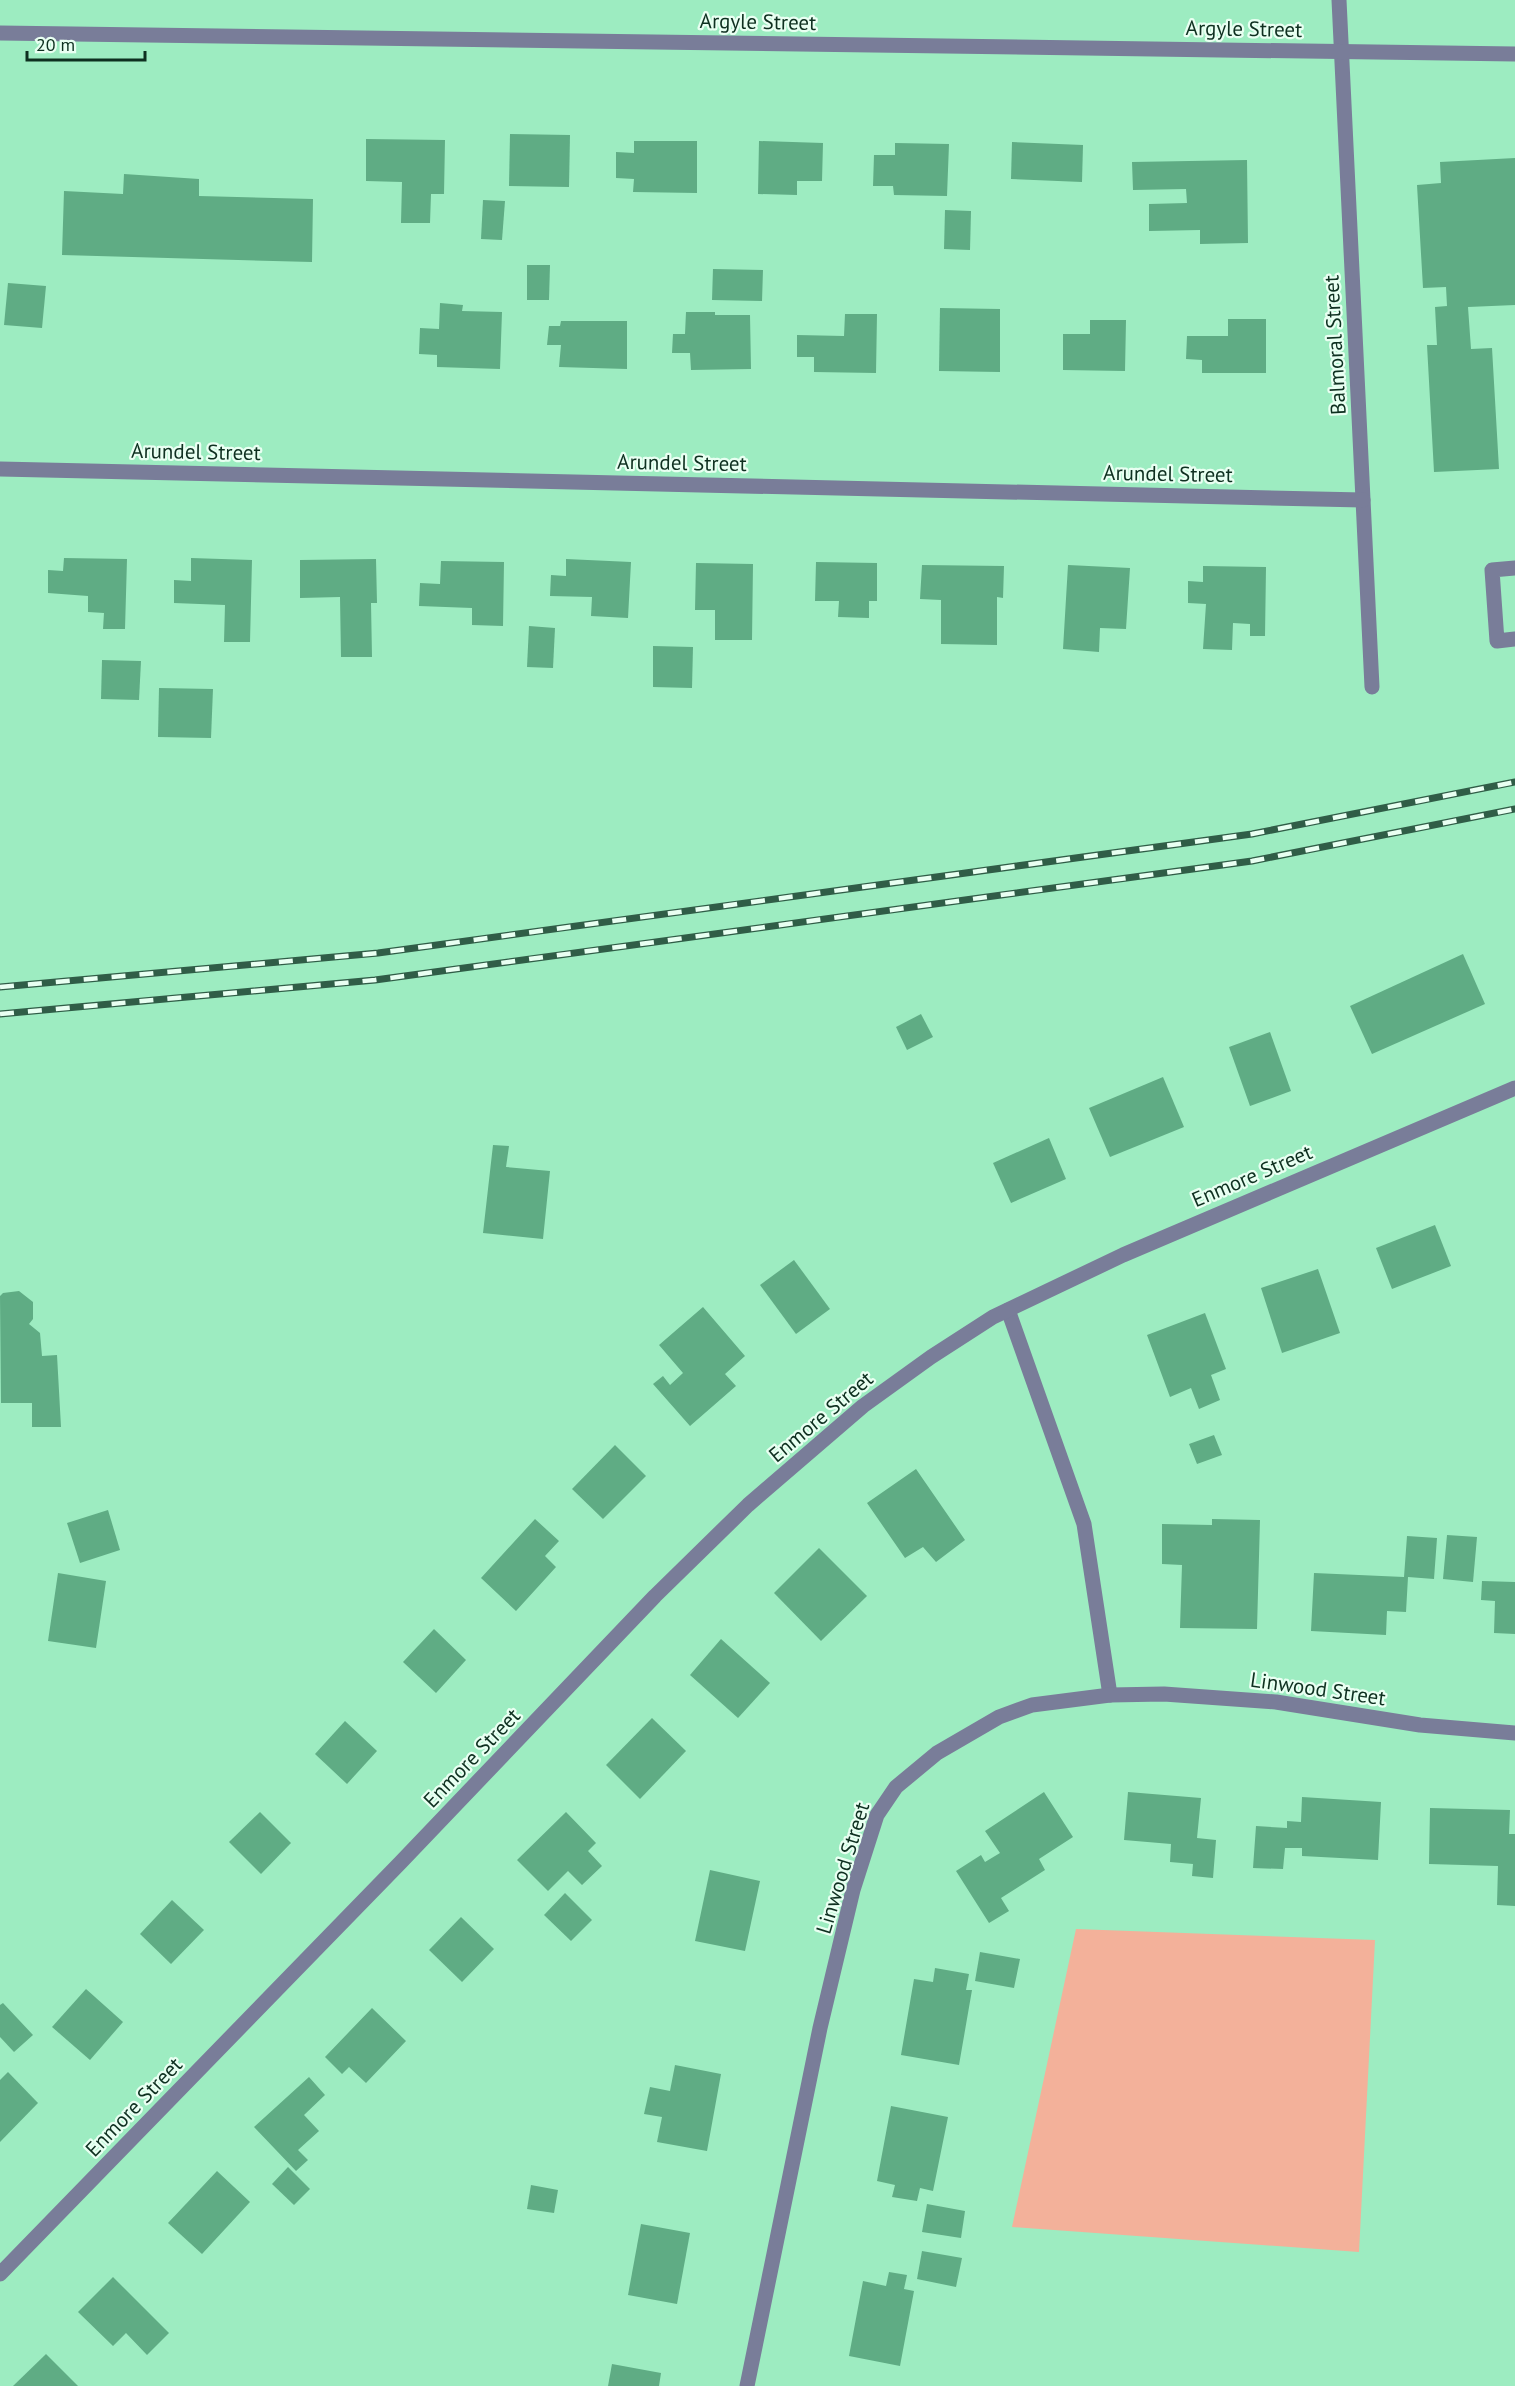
<svg xmlns="http://www.w3.org/2000/svg" width="1515" height="2386" viewBox="0 0 1515 2386" font-family="'PT Sans',sans-serif">
  <style>
    .green { fill: #f3b19a }
    .building { fill: #5fac84 }
    .lines { fill: none; stroke-linecap: round; stroke-linejoin: round }
    .minor { stroke: #797d99; stroke-width: 15 }
    .rail-casing { stroke: #305d47; stroke-width: 7 }
    .rail { stroke: #e9fff2; stroke-width: 4.5; stroke-dasharray: 14; stroke-linecap: butt }
    .labels { text-anchor: middle; stroke-width: 4.5; stroke-linejoin: round; paint-order: stroke }
    .street-label { font-size: 21px; fill: #0e3020; stroke: #e9fff2 }
  </style>
  <rect width="100%" height="100%" fill="#9decc1"/>
  <!-- green -->
  <polygon class="green" points="1076,1929 1375,1940 1359,2252 1012,2227"/>
  <!-- building -->
  <g class="building">
    <polygon points="510,134 570,135 569,187 509,186"/>
    <polygon points="366,139 445,140 444,194 431,194 430,223 401,223 402,182 366,181"/>
    <polygon points="634,141 697,141 697,193 633,192 634,179 616,178 616,152 634,153"/>
    <polygon points="759,141 823,143 822,181 797,181 797,195 758,194"/>
    <polygon points="1012,142 1083,145 1082,182 1011,179"/>
    <polygon points="895,143 949,144 947,196 894,195 893,186 873,186 874,155 895,155"/>
    <polygon points="1515,158 1515,305 1468,307 1471,349 1492,348 1499,469 1434,472 1427,345 1437,345 1435,307 1447,306 1446,287 1423,288 1417,185 1441,183 1440,162"/>
    <polygon points="1247,160 1248,243 1200,244 1200,230 1149,231 1149,204 1187,203 1186,189 1133,190 1132,162"/>
    <polygon points="124,174 199,179 199,196 313,199 312,262 62,255 64,191 123,194"/>
    <polygon points="483,200 505,201 502,240 481,239"/>
    <polygon points="945,210 971,211 970,250 944,249"/>
    <polygon points="527,265 550,265 549,300 527,300"/>
    <polygon points="713,269 763,270 762,301 712,300"/>
    <polygon points="8,283 46,286 42,328 4,325"/>
    <polygon points="440,303 463,305 462,311 502,312 500,369 437,367 437,355 419,354 420,328 439,329"/>
    <polygon points="940,308 1000,309 1000,372 939,371"/>
    <polygon points="686,312 715,312 715,315 750,315 751,369 691,370 690,353 672,353 673,334 685,334"/>
    <polygon points="845,314 877,314 876,373 814,372 814,357 797,357 797,335 844,336"/>
    <polygon points="1228,319 1266,319 1266,373 1202,373 1202,360 1186,359 1187,336 1228,336"/>
    <polygon points="1090,320 1126,320 1125,371 1063,370 1063,334 1090,334"/>
    <polygon points="561,321 627,321 627,369 559,367 561,345 547,345 549,326 560,326"/>
    <polygon points="64,558 127,559 125,629 103,629 104,613 88,612 88,596 48,593 48,570 63,571"/>
    <polygon points="191,558 252,560 250,642 224,642 225,605 174,603 174,580 191,581"/>
    <polygon points="376,559 377,603 371,603 372,657 341,657 340,597 300,598 300,560"/>
    <polygon points="566,559 631,562 628,618 591,616 592,597 550,596 551,575 566,576"/>
    <polygon points="441,561 504,562 503,626 472,625 472,608 419,606 420,583 440,584"/>
    <polygon points="816,562 877,563 877,601 869,601 869,618 838,617 839,601 815,601"/>
    <polygon points="696,563 753,564 752,640 715,640 715,610 695,610"/>
    <polygon points="922,565 1004,566 1003,598 997,597 997,645 941,644 941,600 920,599"/>
    <polygon points="1068,565 1130,568 1126,629 1100,628 1099,652 1063,649"/>
    <polygon points="1203,566 1266,567 1265,636 1250,636 1250,624 1233,623 1232,650 1203,649 1206,604 1188,603 1188,581 1203,582"/>
    <polygon points="529,626 555,628 553,668 527,667"/>
    <polygon points="653,646 693,647 692,688 653,687"/>
    <polygon points="102,660 141,661 139,700 101,699"/>
    <polygon points="159,688 213,689 211,738 158,737"/>
    <polygon points="1463,954 1485,1004 1372,1054 1350,1006"/>
    <polygon points="921,1014 933,1037 907,1050 896,1027"/>
    <polygon points="1270,1032 1291,1091 1250,1106 1229,1047"/>
    <polygon points="1163,1077 1184,1127 1110,1157 1089,1108"/>
    <polygon points="1049,1138 1066,1179 1011,1203 993,1163"/>
    <polygon points="493,1145 509,1146 506,1167 550,1171 543,1239 483,1233"/>
    <polygon points="1435,1225 1451,1266 1392,1289 1376,1248"/>
    <polygon points="794,1260 830,1309 796,1334 760,1285"/>
    <polygon points="1318,1269 1340,1333 1282,1353 1261,1288"/>
    <polygon points="19,1291 33,1302 33,1319 29,1324 40,1333 42,1356 57,1355 61,1427 32,1427 32,1403 1,1403 0,1296 3,1293"/>
    <polygon points="703,1307 745,1356 725,1374 736,1386 690,1426 653,1384 663,1376 670,1385 683,1373 659,1345"/>
    <polygon points="1205,1313 1226,1369 1211,1375 1220,1400 1199,1409 1191,1388 1170,1397 1147,1335"/>
    <polygon points="1214,1435 1222,1455 1197,1464 1189,1444"/>
    <polygon points="615,1445 646,1476 603,1519 572,1489"/>
    <polygon points="916,1469 965,1540 936,1562 923,1547 905,1558 867,1503"/>
    <polygon points="108,1510 120,1550 80,1563 67,1523"/>
    <polygon points="535,1519 559,1541 545,1556 556,1567 516,1611 481,1578"/>
    <polygon points="1212,1519 1260,1520 1257,1629 1180,1628 1182,1565 1162,1564 1162,1524 1212,1525"/>
    <polygon points="1447,1535 1477,1537 1473,1582 1443,1579"/>
    <polygon points="1407,1536 1437,1538 1434,1579 1408,1577 1406,1612 1387,1611 1386,1635 1311,1631 1314,1573 1404,1577"/>
    <polygon points="819,1548 867,1596 821,1641 774,1593"/>
    <polygon points="58,1573 106,1581 96,1648 48,1641"/>
    <polygon points="1482,1581 1515,1582 1515,1634 1494,1633 1495,1601 1481,1600"/>
    <polygon points="434,1629 466,1660 436,1693 403,1662"/>
    <polygon points="721,1639 770,1683 738,1718 690,1675"/>
    <polygon points="652,1718 686,1751 640,1799 606,1765"/>
    <polygon points="345,1721 377,1751 347,1784 315,1754"/>
    <polygon points="1044,1792 1073,1837 1039,1859 1045,1870 1001,1898 1009,1911 989,1923 956,1871 981,1855 985,1862 1000,1853 985,1831"/>
    <polygon points="1128,1792 1201,1798 1197,1838 1216,1840 1213,1878 1192,1876 1193,1864 1170,1862 1171,1844 1124,1840"/>
    <polygon points="1302,1797 1381,1802 1378,1860 1302,1856 1302,1848 1285,1848 1283,1869 1253,1868 1256,1826 1287,1828 1287,1821 1301,1822"/>
    <polygon points="1430,1808 1510,1810 1509,1834 1515,1834 1515,1906 1497,1905 1498,1866 1429,1864"/>
    <polygon points="260,1812 291,1843 261,1874 229,1842"/>
    <polygon points="566,1812 596,1843 588,1851 602,1866 582,1885 568,1871 548,1891 517,1860"/>
    <polygon points="710,1870 760,1881 745,1951 695,1941"/>
    <polygon points="565,1893 592,1920 571,1941 544,1915"/>
    <polygon points="172,1900 204,1930 171,1964 140,1934"/>
    <polygon points="461,1917 494,1949 462,1982 429,1950"/>
    <polygon points="980,1952 1020,1959 1014,1988 975,1981"/>
    <polygon points="935,1968 969,1974 966,1990 972,1990 959,2065 901,2055 914,1979 933,1982"/>
    <polygon points="86,1989 123,2022 90,2060 52,2027"/>
    <polygon points="3,2003 33,2035 14,2052 0,2037 0,2005"/>
    <polygon points="372,2008 406,2041 366,2083 349,2067 342,2074 325,2057"/>
    <polygon points="675,2065 721,2074 707,2151 657,2142 662,2117 644,2114 650,2087 670,2091"/>
    <polygon points="8,2072 38,2103 0,2142 0,2080"/>
    <polygon points="309,2077 325,2095 304,2115 319,2131 298,2150 308,2160 296,2171 254,2127"/>
    <polygon points="891,2106 948,2117 933,2191 920,2188 917,2201 892,2197 895,2185 877,2181"/>
    <polygon points="288,2167 310,2189 294,2205 272,2184"/>
    <polygon points="217,2171 250,2202 202,2254 168,2223"/>
    <polygon points="531,2185 558,2190 554,2213 527,2209"/>
    <polygon points="927,2204 965,2211 961,2238 922,2232"/>
    <polygon points="641,2224 690,2233 677,2304 628,2295"/>
    <polygon points="922,2251 962,2258 956,2287 917,2279"/>
    <polygon points="889,2272 907,2275 904,2289 914,2291 900,2366 849,2356 863,2281 886,2286"/>
    <polygon points="113,2277 169,2333 147,2355 126,2333 113,2346 78,2312"/>
    <polygon points="46,2354 78,2386 13,2386"/>
    <polygon points="612,2364 661,2373 659,2386 608,2386"/>
  </g>
  <g class="lines">
    <!-- minor -->
    <g class="minor">
      <polyline points="1339,0 1372,687"/>
      <polyline points="0,33 1515,54"/>
      <polyline points="0,469 1363,500"/>
      <polyline points="1515,568 1492,570 1497,641 1515,639"/>
      <polyline points="1008,1310 1084,1524 1110,1695"/>
      <polyline points="0,2274 401,1862 655,1596 748,1505 863,1406 931,1357 993,1317 1123,1255 1515,1088"/>
      <polyline points="747,2386 820,2028 853,1890 877,1815 896,1787 937,1753 999,1717 1032,1705 1110,1695 1164,1694 1276,1702 1420,1725 1515,1733"/>
    </g>
    <defs>
      <g id="rail">
        <polyline points="0,987 378,953 1252,834 1515,782"/>
        <polyline points="0,1014 375,980 1252,861 1515,809"/>
      </g>
    </defs>
    <!-- rail casing -->
    <use href="#rail" class="rail-casing"/>
    <!-- rail -->
    <use href="#rail" class="rail"/>
  </g>
  <g class="labels">
    <!-- street labels -->
    <g class="street-label">
      <text transform="translate(758 22) rotate(1)" y="7">Argyle Street</text>
      <text transform="translate(1244 29) rotate(1)" y="7">Argyle Street</text>
      <text transform="translate(1335 345) rotate(-93)" y="7">Balmoral Street</text>
      <text transform="translate(196 452) rotate(1)" y="7">Arundel Street</text>
      <text transform="translate(682 463) rotate(1)" y="7">Arundel Street</text>
      <text transform="translate(1168 474) rotate(1)" y="7">Arundel Street</text>
      <text transform="translate(1252 1176) rotate(-23)" y="7">Enmore Street</text>
      <text transform="translate(821 1417) rotate(-40)" y="7">Enmore Street</text>
      <text transform="translate(1318 1689) rotate(8)" y="7">Linwood Street</text>
      <text transform="translate(472 1758) rotate(-46)" y="7">Enmore Street</text>
      <text transform="translate(843 1868) rotate(-73)" y="7">Linwood Street</text>
      <text transform="translate(134 2107) rotate(-46)" y="7">Enmore Street</text>
    </g>
  </g>
  <!-- scale -->
  <path d="M27 51v9h118v-9" fill="none" stroke="#0e3020" stroke-width="3"/>
  <text x="36" y="51" font-size="18" fill="#0e3020" stroke="#e9fff2" stroke-width="4.5" paint-order="stroke">20 m</text>
</svg>
